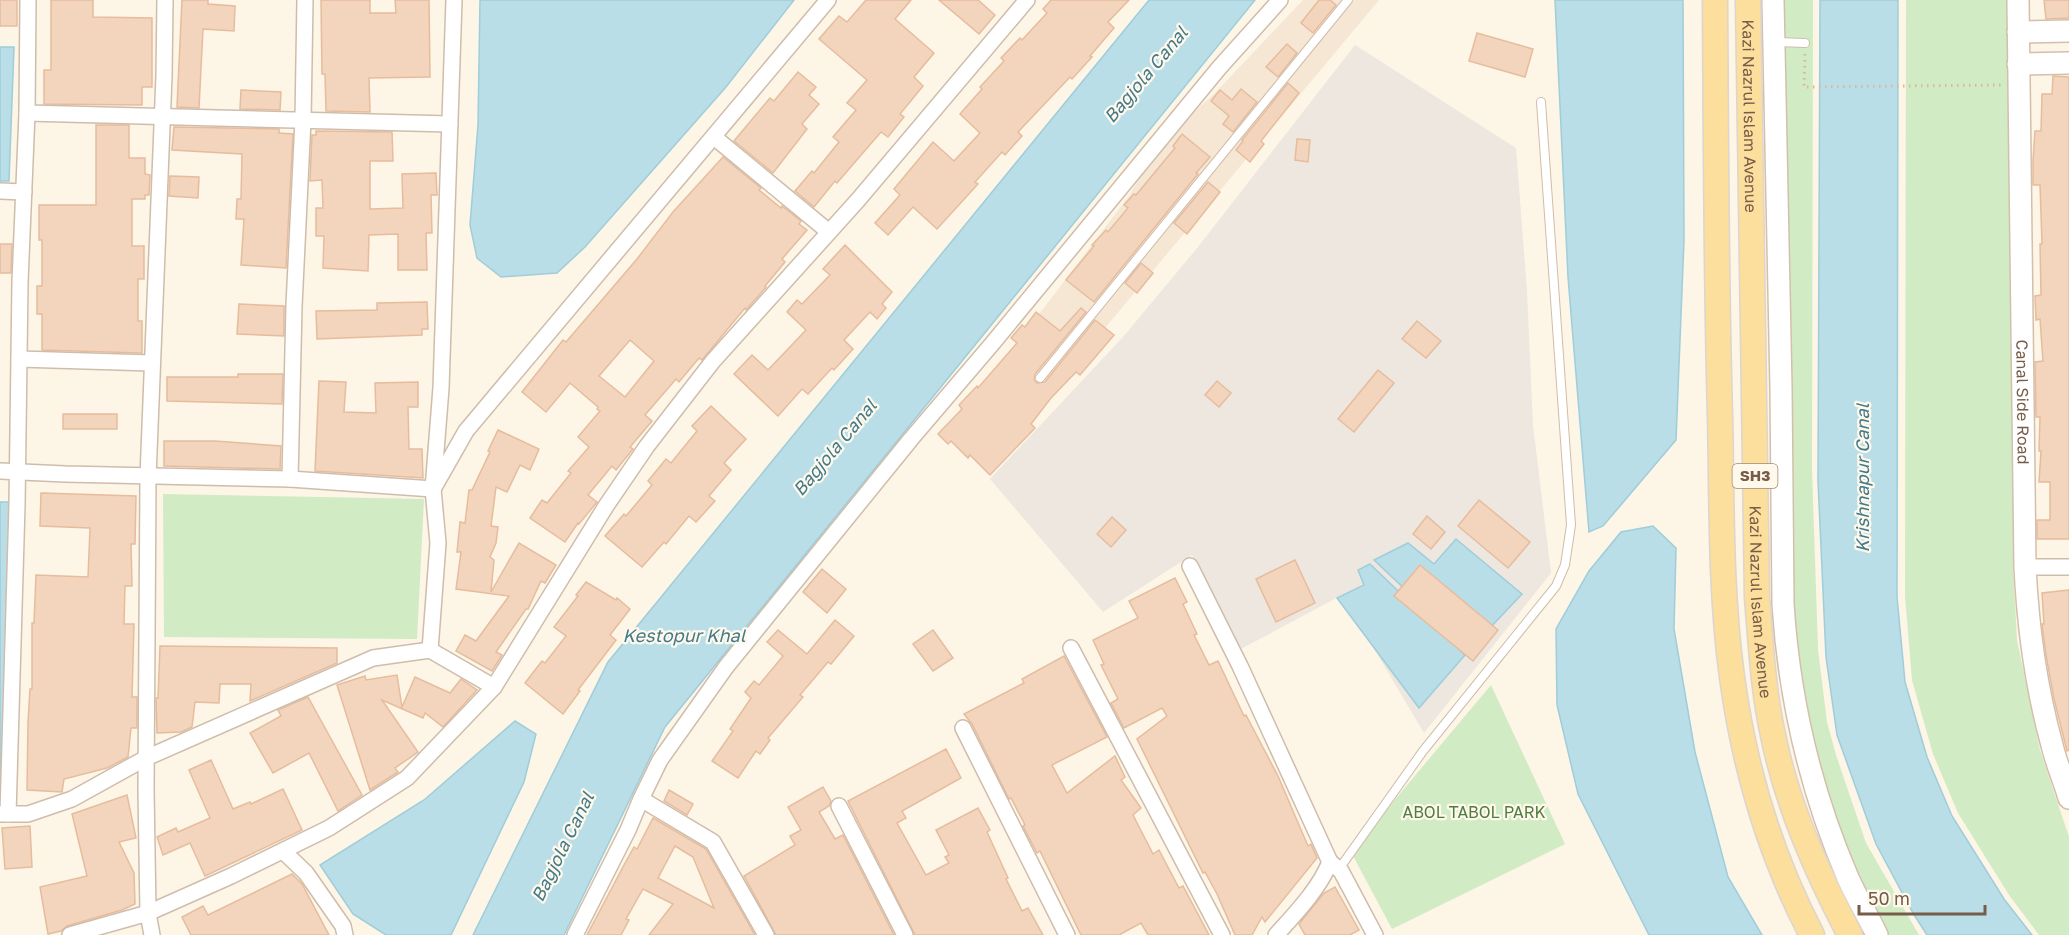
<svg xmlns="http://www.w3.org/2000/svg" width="2069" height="935" viewBox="0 0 2069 935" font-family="'Golos Text',sans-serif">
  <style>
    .residential { fill: #f5e7d4 }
    .industrial { fill: #ede7e0 }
    .green { fill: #d1ebc4 }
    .water { fill: #b9dee7; stroke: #9fcdd9; stroke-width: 1.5 }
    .building { fill: #f3d5bd; stroke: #e6bc9d; stroke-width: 1.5; fill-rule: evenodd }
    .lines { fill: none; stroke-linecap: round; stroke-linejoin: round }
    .lane-casing { stroke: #cfbdac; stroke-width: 10 }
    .street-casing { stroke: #cfbdac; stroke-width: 18 }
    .secondary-casing { stroke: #d4bfac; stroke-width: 24 }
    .primary-casing { stroke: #dcd5d0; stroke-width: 27 }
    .path { stroke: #d8b8a0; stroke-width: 3; stroke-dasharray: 1.5 4.5; stroke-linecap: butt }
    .lane { stroke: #fff; stroke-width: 8 }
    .street { stroke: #fff; stroke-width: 15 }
    .secondary { stroke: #fff; stroke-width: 21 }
    .primary { stroke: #fcde9d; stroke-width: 24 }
    .labels { text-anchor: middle; stroke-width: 4.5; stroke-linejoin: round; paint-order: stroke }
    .shield { fill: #fff9ec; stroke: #a08b7b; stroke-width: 1.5 }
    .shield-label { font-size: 15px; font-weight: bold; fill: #775c4a }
    .street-label { font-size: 16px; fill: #775c4a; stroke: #fff9ec }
    .park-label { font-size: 16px; fill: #507d42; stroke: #fff9ec }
    .water-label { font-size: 18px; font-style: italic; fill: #437a8b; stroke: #fff9ec }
  </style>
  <rect width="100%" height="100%" fill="#fdf5e6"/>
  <!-- residential -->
  <polygon class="residential" points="1303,0 1379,0 1055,388 1011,351 1129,196 1159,144 1214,94"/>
  <!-- industrial -->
  <polygon class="industrial" points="1355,45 1516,148 1527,291 1533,425 1551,573 1424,733 1342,595 1239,650 1192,555 1103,612 990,479 1123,337 1198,247"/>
  <!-- green -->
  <g class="green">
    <polygon points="1771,0 1813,0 1812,470 1818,650 1827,722 1836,755 1866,843 1919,935 1870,935 1789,694"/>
    <polygon points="1906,0 2007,0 2014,500 2013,566 2017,640 2040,750 2069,837 2069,935 2039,935 2009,895 1958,813 1933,754 1912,680 1905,596"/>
    <polygon points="163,494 424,499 417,639 164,637"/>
    <polygon points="1491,685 1565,844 1392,929 1351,852"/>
  </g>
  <!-- water -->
  <g class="water">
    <polygon points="480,0 794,0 726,87 585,247 557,273 501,277 477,258 470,225 478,125"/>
    <polygon points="1149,0 1255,0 665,727 564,935 473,935 608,662"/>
    <polygon points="1555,0 1683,0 1684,240 1676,440 1603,526 1589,532 1568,277"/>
    <polygon points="1820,0 1898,0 1897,597 1905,682 1927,757 1952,816 2004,899 2032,935 1927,935 1913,913 1876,844 1837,735 1826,657 1818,481"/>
    <polygon points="0,47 14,47 9,181 0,181"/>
    <polygon points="0,502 10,502 4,794 0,794"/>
    <polygon points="1653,526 1676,548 1674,629 1695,752 1728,877 1762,935 1649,935 1578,794 1557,705 1556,629 1589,571 1621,532"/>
    <polygon points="1456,539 1522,594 1469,650 1374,560 1408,543 1434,564"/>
    <polygon points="1370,564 1465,655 1419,708 1337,598 1364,585 1358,570"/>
    <polygon points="515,721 536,734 524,782 451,935 386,935 353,914 320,865 424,800"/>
  </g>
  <!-- building -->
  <g class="building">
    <rect x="0" y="0" width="17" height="26"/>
    <polygon points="51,0 93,0 93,17 152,18 152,87 142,87 142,105 44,104 44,70 51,70"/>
    <polygon points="182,0 208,0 208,4 235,6 234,31 203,29 199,108 177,107"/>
    <polygon points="321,0 370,0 370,13 396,13 395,0 429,0 430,77 369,78 370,112 326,111 325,74 322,74"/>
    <polygon points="866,0 911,0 895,19 934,53 914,77 923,86 900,114 904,117 888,137 881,132 837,183 835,181 814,207 795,191 812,171 814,173 839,142 833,137 856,110 847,103 867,80 819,39 839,16 847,22"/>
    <polygon points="939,0 978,0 995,15 979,34"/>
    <polygon points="1051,0 1129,0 1108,22 1114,28 1090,56 1092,57 1072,79 1070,77 1018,132 1022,136 1005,155 1002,152 975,182 978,184 937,229 913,207 888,235 875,223 900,195 894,189 933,142 954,161 980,133 960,114 982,89 980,87 1004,61 1001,58 1020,38 1022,40 1047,13 1043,9"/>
    <polygon points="1319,0 1330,0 1336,5 1313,33 1301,23"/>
    <polygon points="2044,0 2069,0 2069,18 2046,19"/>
    <polygon points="1477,33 1533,49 1525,77 1469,61"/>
    <polygon points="1287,44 1297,53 1278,77 1266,67"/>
    <polygon points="798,72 816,87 809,95 819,104 802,124 807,129 773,173 734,141 770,98 774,101"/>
    <polygon points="2053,76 2069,77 2069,539 2037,539 2037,520 2050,520 2050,482 2039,482 2041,451 2039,451 2040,417 2036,417 2035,362 2043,361 2040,319 2036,320 2035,296 2041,295 2040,244 2042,244 2040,185 2033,185 2033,161 2035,131 2041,131 2042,94 2052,94"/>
    <polygon points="1288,83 1299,93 1261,141 1264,144 1250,162 1236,150 1243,141 1242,140"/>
    <polygon points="1241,89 1257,102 1233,132 1223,124 1229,116 1211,101 1220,90 1232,100"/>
    <polygon points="241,90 281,92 280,110 240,109"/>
    <polygon points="96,125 129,125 129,158 145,158 145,174 150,175 149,195 145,195 145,199 132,199 132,246 144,246 144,279 138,279 138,321 142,321 142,353 42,350 42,314 37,314 37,286 42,286 42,240 39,240 39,205 96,205"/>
    <polygon points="174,127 279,129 279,133 293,134 286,268 241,265 244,219 236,219 237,199 241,199 242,154 172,150"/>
    <polygon points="316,131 392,132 393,161 370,161 370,209 403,208 402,174 436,173 437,195 431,195 432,233 426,233 427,270 398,270 398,234 369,235 368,271 323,268 324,236 316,236 316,208 323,208 322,180 310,181 312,135 316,135"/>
    <polygon points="1182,134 1210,157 1196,173 1198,174 1094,302 1066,280 1094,246 1092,245 1106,230 1108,232 1128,208 1124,205 1134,194 1136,195 1175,148 1173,146"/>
    <polygon points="1297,139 1310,140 1308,162 1295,160"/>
    <path d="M723 157 761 188 759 190 781 208 782 206 801 221 799 224 807 230 782 259 785 262 765 286 766 287 746 310 745 308 702 360 699 358 679 382 676 379 645 415 652 421 630 447 633 449 616 470 612 466 588 495 597 502 579 524 578 523 565 542 530 518 542 500 547 503 571 473 568 471 589 447 578 437 600 411 597 409 598 407 570 383 546 412 522 392 563 340 566 342 637 259 673 212ZM630 340 654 361 625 397 599 376Z"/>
    <polygon points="170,176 199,177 198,198 169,196"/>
    <polygon points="1208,182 1220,192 1187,234 1174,223"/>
    <polygon points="0,244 12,244 11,273 0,273"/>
    <polygon points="845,245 892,292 882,304 886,308 877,319 870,312 844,340 853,349 834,370 832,368 808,394 802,389 778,416 734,374 752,355 768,370 806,330 787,312 797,300 802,304 830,275 823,269"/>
    <polygon points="1141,263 1153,273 1137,293 1125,283"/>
    <polygon points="427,302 428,329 422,329 422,335 317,339 316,311 377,310 377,303"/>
    <polygon points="239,304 284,306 284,336 237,334"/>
    <polygon points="1081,308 1086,312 1035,374 1034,380 1037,383 1045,382 1095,320 1114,335 1080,375 1076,372 1051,398 1031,424 1035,428 990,475 970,455 968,458 951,441 948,444 938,434 962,409 959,405 977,386 978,388 1017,343 1011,338 1022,325 1025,327 1036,312 1060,331"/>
    <polygon points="1417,321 1441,341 1426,358 1402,339"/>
    <polygon points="1378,370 1394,383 1354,432 1338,419"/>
    <polygon points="238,374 283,374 282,404 167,401 167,377 238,377"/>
    <polygon points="319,381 346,382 344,412 376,413 375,383 418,382 418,407 408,407 409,449 422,449 423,478 315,471"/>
    <polygon points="1217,381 1231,393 1219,407 1205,395"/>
    <polygon points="711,406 746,439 724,463 731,470 709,496 715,501 696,522 689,516 666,544 664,542 642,567 605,536 624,514 626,516 652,485 648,481 666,459 671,463 697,431 692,426"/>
    <rect x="63" y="414" width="54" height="15"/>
    <polygon points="498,430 539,449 530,470 520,465 507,492 496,487 491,526 498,527 496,543 490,557 494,560 491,592 519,543 556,565 545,583 541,581 528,609 526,609 496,652 502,655 492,671 456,651 465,635 476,641 509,596 456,589 461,552 457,552 460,522 465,523 469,490 472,490 490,452 488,451"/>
    <polygon points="164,441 215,441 281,446 280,469 164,466"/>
    <polygon points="41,493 136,496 135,544 131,544 132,586 125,586 124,624 134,624 132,697 137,697 137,728 131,728 128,757 107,768 64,779 62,792 27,790 28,722 30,689 32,689 32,623 34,623 36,575 88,577 90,528 40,526"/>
    <polygon points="1479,500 1530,542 1508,568 1458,526"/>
    <polygon points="1427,516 1445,532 1431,549 1413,534"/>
    <polygon points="1112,517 1126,530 1111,547 1097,534"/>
    <polygon points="1295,560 1315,603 1276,622 1256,579"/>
    <polygon points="1420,565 1498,630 1473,661 1394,596"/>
    <polygon points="822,569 846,589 827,613 803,592"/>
    <polygon points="1175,578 1187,602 1183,604 1197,634 1194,635 1209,665 1218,661 1244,716 1246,715 1258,738 1278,776 1308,846 1311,844 1317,858 1265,922 1262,917 1252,935 1235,935 1217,894 1205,872 1203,873 1137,739 1167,716 1162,708 1124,728 1111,703 1118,699 1101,665 1104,664 1093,640 1138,618 1129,601"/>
    <polygon points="586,582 616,600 617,598 630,609 610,635 616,640 578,690 580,691 563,714 525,683 542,661 545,663 566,636 554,627 578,596 576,595"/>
    <polygon points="2069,590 2069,750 2067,751 2054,699 2046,655 2042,624 2044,624 2042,593"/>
    <polygon points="835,620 854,636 831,664 828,662 800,695 803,697 768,738 770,740 760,754 756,751 738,778 712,761 733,731 730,729 751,698 745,692 754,681 759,685 783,656 767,642 778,630 807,654"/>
    <polygon points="933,630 953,658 933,671 913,644"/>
    <polygon points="160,646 337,648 337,663 250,701 251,684 220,684 219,703 195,702 192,727 181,732 157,733 156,698 158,698"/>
    <polygon points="1064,656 1107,737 1052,765 1067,793 1115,756 1125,777 1121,780 1141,808 1133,815 1153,854 1159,850 1179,888 1183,886 1209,935 1148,935 1141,923 1119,935 1081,935 1040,851 1037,853 1023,826 1025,825 1011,798 1009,799 972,724 964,714 1024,683 1022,679"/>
    <polygon points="397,675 402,707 415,677 450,693 461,679 477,690 443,727 425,713 423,718 382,700 418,752 395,768 398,772 370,790 337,685 365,676 366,680"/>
    <polygon points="308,697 362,795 338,811 309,753 273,773 250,733 281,716 278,710"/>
    <polygon points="946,749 961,778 902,811 906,818 897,823 926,875 949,863 945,857 949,855 936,830 978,808 990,830 987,832 1008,878 1006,879 1022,911 1028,908 1043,935 915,935 848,801"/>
    <polygon points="211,760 233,809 250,802 251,804 283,789 302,830 205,876 190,843 163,855 157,837 176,828 178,832 210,818 189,770"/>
    <polygon points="823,787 831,801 829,806 819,812 835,839 843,835 894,935 776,935 744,876 795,845 790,836 801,830 788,807"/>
    <polygon points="669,790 693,804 687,815 664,801"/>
    <polygon points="127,795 136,838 119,842 134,873 135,904 122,910 67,926 61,931 48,934 40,887 87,876 72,814"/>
    <path d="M653 818 706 849 755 935H649L673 904 643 889 626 919 629 920 621 935H587L624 865 634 847 637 849ZM675 846 693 857 714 908 658 878Z"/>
    <polygon points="30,826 32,867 5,869 2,828"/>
    <polygon points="292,874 302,884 329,935 191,935 182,917 203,906 208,915"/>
    <polygon points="1335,887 1359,930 1350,935 1305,935 1299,924 1324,893"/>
  </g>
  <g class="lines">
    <defs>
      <g id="lane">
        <polyline points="1775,42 1805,43"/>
        <polyline points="1040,378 1348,0"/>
        <polyline points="1339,869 1423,751 1556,586 1565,565 1571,525 1541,102"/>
      </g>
      <g id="street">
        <polyline points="27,113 450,124"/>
        <polyline points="714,137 829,232"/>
        <polyline points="0,191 24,192"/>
        <polyline points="19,359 152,363"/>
        <polyline points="0,471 65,474 290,479 433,489 466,431 828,0"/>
        <polyline points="290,479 294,306 303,120 305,0"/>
        <polyline points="1190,566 1240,666 1330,862"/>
        <polyline points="2025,567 2069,567"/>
        <polyline points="1071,648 1222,935"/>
        <polyline points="430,650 438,543 433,489 441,388 454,0"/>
        <polyline points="963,728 1067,935"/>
        <polyline points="641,799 713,842 766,935"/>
        <polyline points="839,806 905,935"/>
        <polyline points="0,814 28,814 72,799 146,758 373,658 430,650 494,687"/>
        <polyline points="8,814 17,505 20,282 27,113 28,0"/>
        <polyline points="283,851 306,873 343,926 345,935"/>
        <polyline points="70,935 148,913 231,876 329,828 407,778 494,687 606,506 647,446 713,361 858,200 1027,0"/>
        <polyline points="152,935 148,913 146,790 148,477 164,76 165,0"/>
        <polyline points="575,935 628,830 641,799 660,760 726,667 911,439 992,344 1219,68 1280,0"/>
        <path d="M1276 935C1296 913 1319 889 1330 862L1341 871 1375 935"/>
      </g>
      <g id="secondary">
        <path d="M1773 0 1781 388 1783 604C1789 697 1811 792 1848 878 1857 898 1868 916 1877 935"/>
        <path id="s1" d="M2018 0 2025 567C2028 628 2036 687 2052 745 2056 763 2064 780 2069 798"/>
        <polyline points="2018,32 2069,31"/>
        <polyline points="2018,64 2069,63"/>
      </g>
      <g id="primary">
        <path d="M1715 0C1716 138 1716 277 1720 415 1722 502 1720 590 1732 677 1744 766 1770 855 1812 935"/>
        <path id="s2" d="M1748 0 1757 598C1761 644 1763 690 1773 735 1787 805 1817 872 1850 935"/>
      </g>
    </defs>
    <!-- lane casing -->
    <use href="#lane" class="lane-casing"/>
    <!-- street casing -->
    <use href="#street" class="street-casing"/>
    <!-- secondary casing -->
    <use href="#secondary" class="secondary-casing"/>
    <!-- primary casing -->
    <use href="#primary" class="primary-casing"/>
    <!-- path -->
    <polyline class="path" points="1805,54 1804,87 2001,85"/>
    <!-- lane -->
    <use href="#lane" class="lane"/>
    <!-- street -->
    <use href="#street" class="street"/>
    <!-- secondary -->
    <use href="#secondary" class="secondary"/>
    <!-- primary -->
    <use href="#primary" class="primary"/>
  </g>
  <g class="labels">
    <!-- shield labels -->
    <rect class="shield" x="1732.5" y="464" width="45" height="24" rx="4.5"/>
    <g class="shield-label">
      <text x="1755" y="481">SH3</text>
    </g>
    <!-- street labels -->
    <g class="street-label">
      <text dy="6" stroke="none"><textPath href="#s2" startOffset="116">Kazi Nazrul Islam Avenue</textPath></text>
      <text dy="6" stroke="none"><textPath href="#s1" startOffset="402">Canal Side Road</textPath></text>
      <text dy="6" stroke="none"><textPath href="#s2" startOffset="602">Kazi Nazrul Islam Avenue</textPath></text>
    </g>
    <!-- park labels -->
    <g class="park-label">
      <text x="1474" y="818">ABOL TABOL PARK</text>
    </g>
    <!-- water labels -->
    <g class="water-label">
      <text transform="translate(1146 75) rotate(-50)" y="6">Bagjola Canal</text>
      <text transform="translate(835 448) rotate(-50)" y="6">Bagjola Canal</text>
      <text transform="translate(1863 478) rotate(-90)" y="6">Krishnapur Canal</text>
      <text x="684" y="642">Kestopur Khal</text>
      <text transform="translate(563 847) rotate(-64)" y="6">Bagjola Canal</text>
    </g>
  </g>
  <!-- scale -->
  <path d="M1859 905v9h126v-9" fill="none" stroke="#775c4a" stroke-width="3"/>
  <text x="1868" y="905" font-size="18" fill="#775c4a" stroke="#fff9ec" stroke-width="4.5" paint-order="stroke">50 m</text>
</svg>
